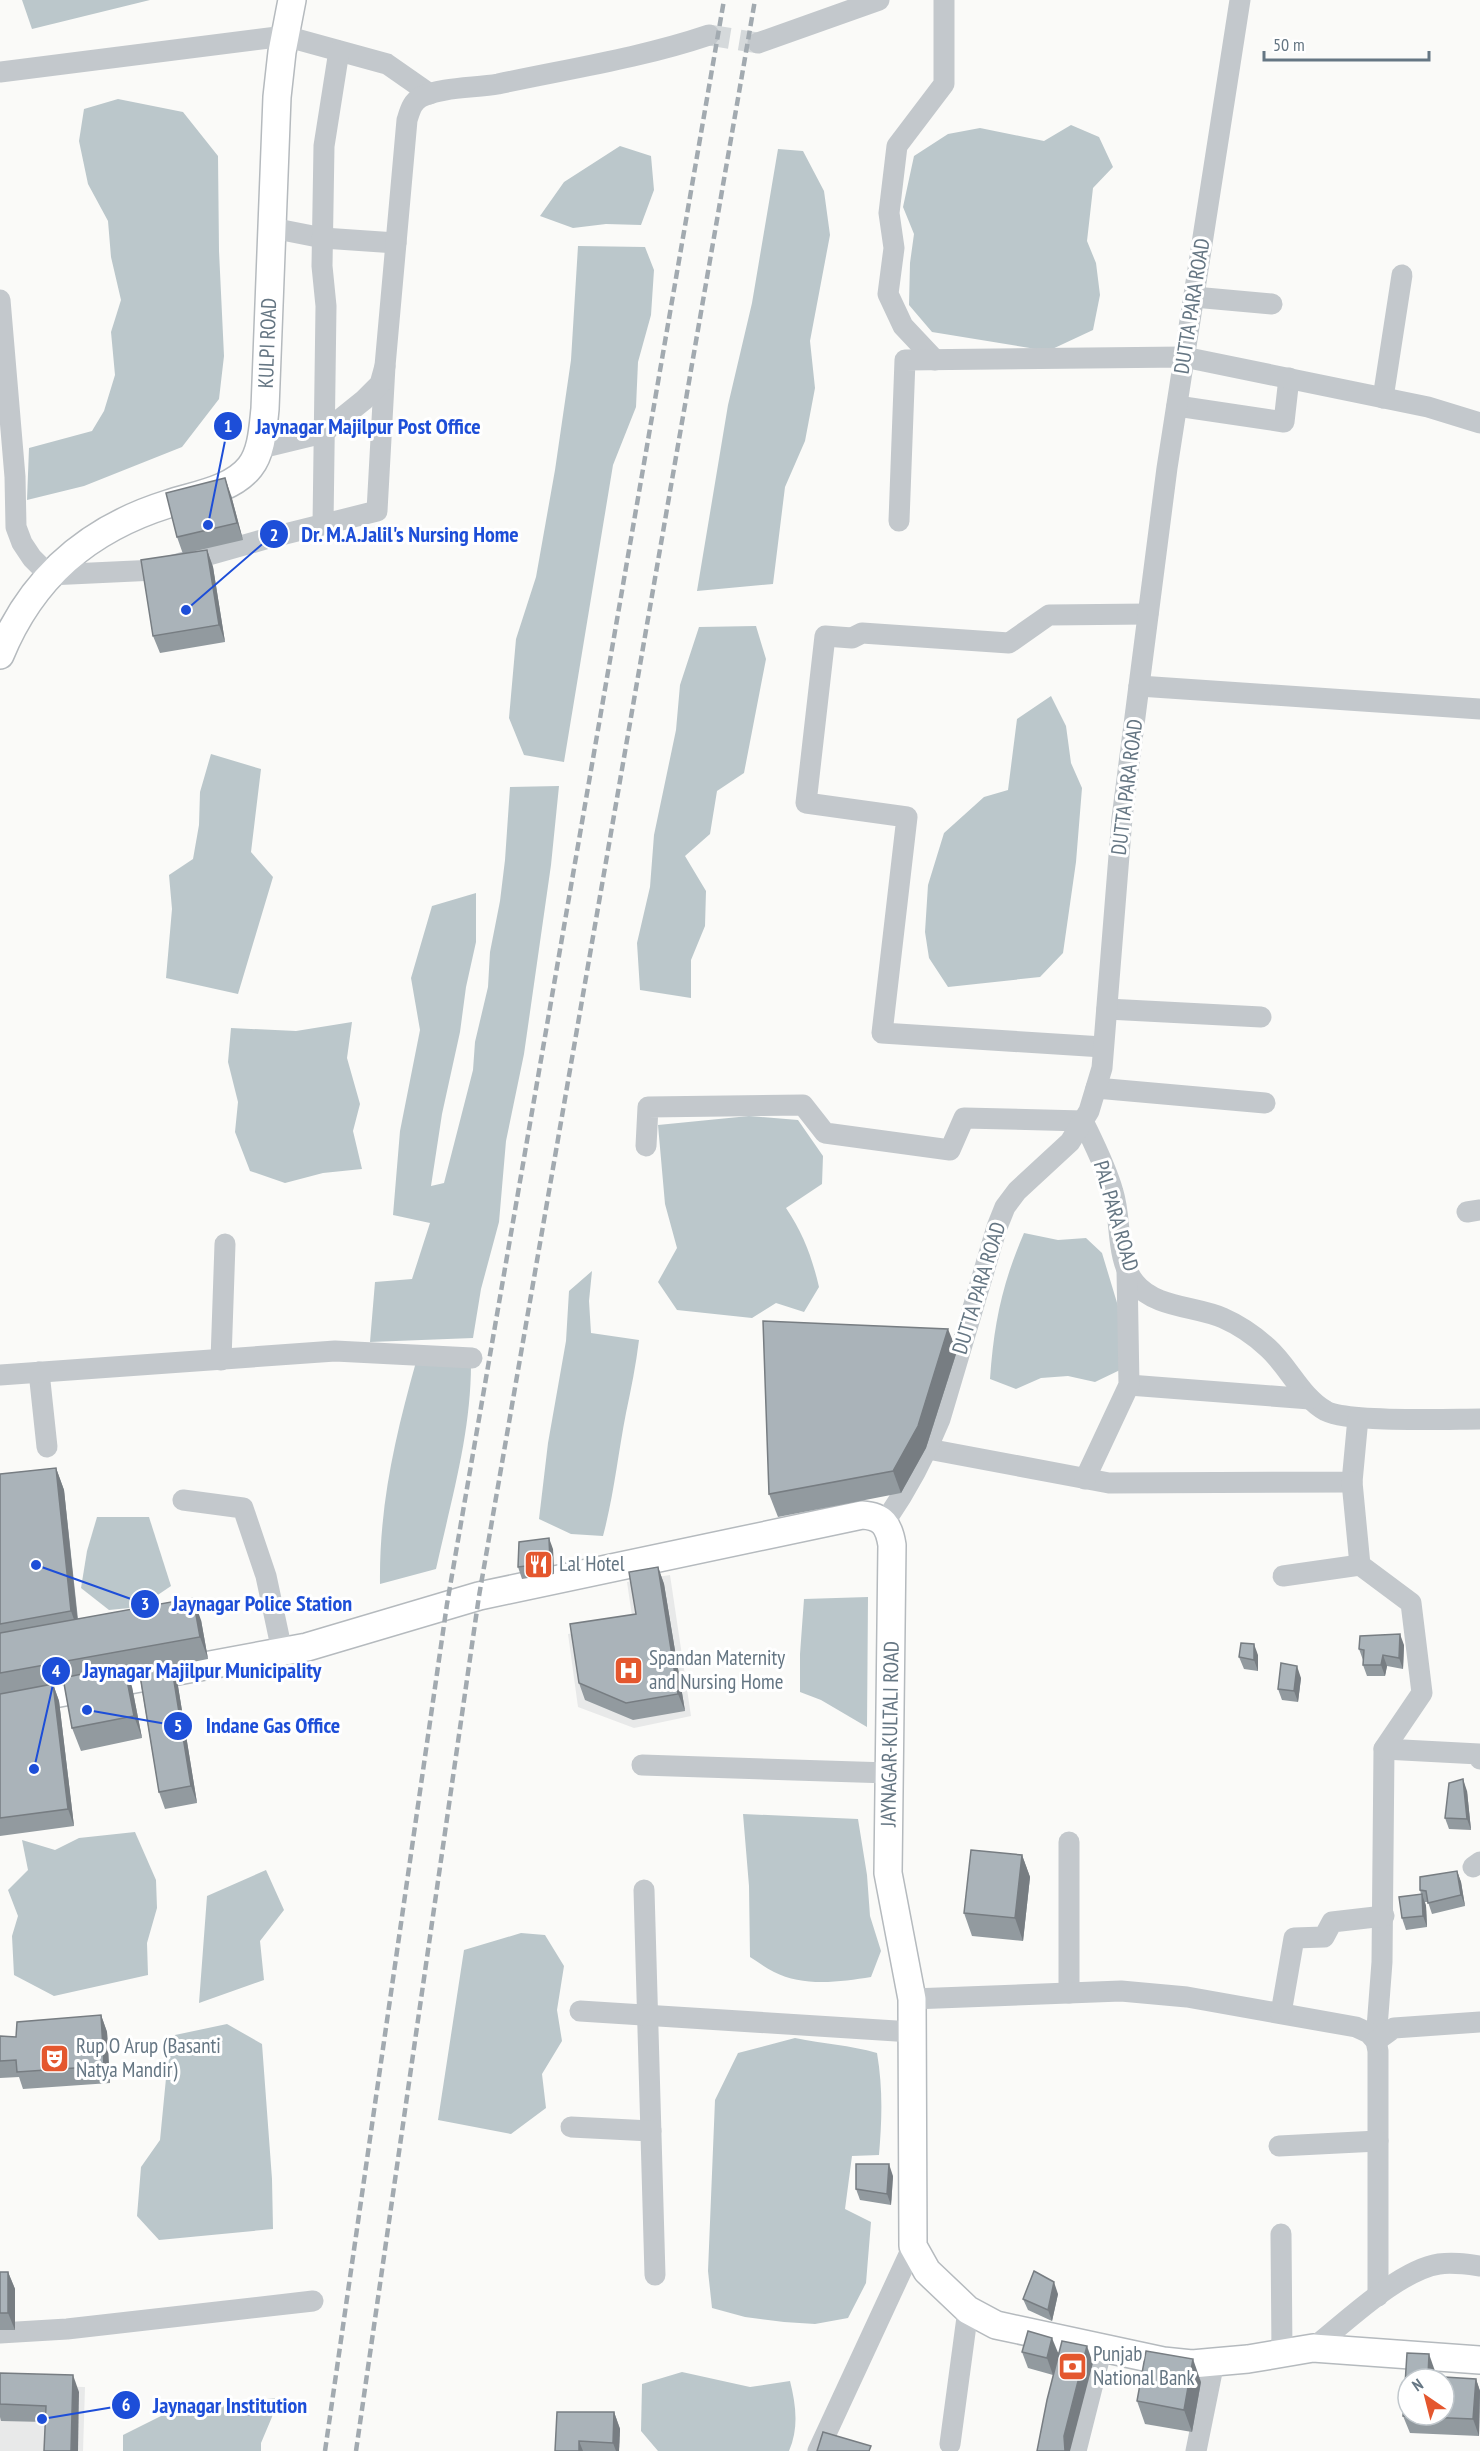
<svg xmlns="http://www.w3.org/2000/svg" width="1480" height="2451" viewBox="0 0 1480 2451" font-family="'PT Sans Narrow',sans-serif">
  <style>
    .built { fill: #e8e9e9 }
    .water { fill: #bbc7cb }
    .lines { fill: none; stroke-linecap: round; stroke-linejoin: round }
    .minor-tunnel { stroke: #d5d9db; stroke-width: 21; stroke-dasharray: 21 10; stroke-linecap: butt }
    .major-casing { stroke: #b5babe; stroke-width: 30 }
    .minor { stroke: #c3c8cc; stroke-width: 21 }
    .major { stroke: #fff; stroke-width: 27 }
    .rail { stroke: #a2aab0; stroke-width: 4.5; stroke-dasharray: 9 4.5; stroke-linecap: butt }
    .wall { fill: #929a9f }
    .shaded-wall { fill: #777d82 }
    .building { fill: #aab3b9; stroke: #777d82; stroke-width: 1.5; fill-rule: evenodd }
    .labels { text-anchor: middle; stroke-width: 6; stroke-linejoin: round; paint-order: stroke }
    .street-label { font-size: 21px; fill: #657683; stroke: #fff }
    .poi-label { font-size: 21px; fill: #657683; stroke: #fff; text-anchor: start }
    .leader { fill: none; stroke: #1d4ed8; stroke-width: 2 }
    .callout-dot { fill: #1d4ed8; stroke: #fff; stroke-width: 2 }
    .mark-label { font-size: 18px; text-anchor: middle; font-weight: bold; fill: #fff }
    .callout-label { font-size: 22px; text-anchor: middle; font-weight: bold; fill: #1d4ed8; stroke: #fff; stroke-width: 6; stroke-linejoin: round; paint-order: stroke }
  </style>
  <rect width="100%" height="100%" fill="#fafaf8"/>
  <!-- built -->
  <g class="built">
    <polygon points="670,1575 691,1716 634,1728 578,1707 568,1634 633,1623 627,1582"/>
    <polygon points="0,2385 85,2387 83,2451 0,2451"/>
  </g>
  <!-- water -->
  <g class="water">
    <polygon points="22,0 150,0 32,29"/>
    <polygon points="118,99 183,112 218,156 219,251 224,356 219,399 182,447 84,486 27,500 29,448 92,431 104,411 115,375 111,332 121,300 111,257 108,221 88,184 79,141 84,109"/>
    <polygon points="1071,125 1099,137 1113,167 1093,188 1087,241 1096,263 1100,295 1093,330 1048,351 932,332 909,305 910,263 914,234 903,207 914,156 948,134 980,128 1044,141"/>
    <polygon points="620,146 651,156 654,190 641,225 606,224 573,228 540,216 564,182"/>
    <polygon points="778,149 803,151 824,191 830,235 810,341 815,388 805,441 785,487 773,584 697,591 728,405 752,303"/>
    <polygon points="578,246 645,247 654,270 651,315 638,362 636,407 613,465 564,762 524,755 509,718 516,639 536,577 555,470 571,360"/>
    <polygon points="756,626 766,659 744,773 717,791 710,834 685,856 706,891 705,926 691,960 691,998 640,990 637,943 650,887 654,835 676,730 680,685 699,627"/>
    <polygon points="1051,696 1066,726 1071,763 1082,788 1076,862 1063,953 1040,977 948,987 929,958 925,932 928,885 944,833 984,797 1008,790 1017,719"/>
    <polygon points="211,754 261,769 251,852 273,877 238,994 166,978 172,909 169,875 193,859 199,825 200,792"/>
    <polygon points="559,786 551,865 524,1054 506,1141 499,1222 481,1289 473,1338 370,1342 375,1282 412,1279 430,1223 393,1215 400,1131 420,1030 411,978 432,906 476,893 476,942 466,987 460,1032 442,1114 431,1186 444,1183 473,1070 475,1042 488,987 490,952 500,901 505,860 510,787"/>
    <polygon points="352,1022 347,1058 360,1104 353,1131 362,1169 323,1173 285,1183 250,1171 235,1132 238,1102 228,1062 231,1028 296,1031"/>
    <path d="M749 1116 798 1120 823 1156 822 1184 786 1208C803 1233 812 1257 819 1287L804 1312 776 1303 752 1318 677 1310 658 1282 677 1248 665 1204 658 1125Z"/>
    <path d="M1024 1233 1058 1240 1086 1238 1102 1253 1121 1316 1120 1370 1095 1382 1068 1376 1041 1378 1016 1389 990 1379C994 1323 1002 1284 1024 1233Z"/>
    <path d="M592 1271 589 1301 591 1333 639 1340C636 1365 631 1389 626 1413 618 1454 614 1495 603 1536L571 1534 539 1519 548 1443 566 1341 569 1291Z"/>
    <path d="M416 1362 471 1364C471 1434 451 1501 436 1569L380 1584C379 1506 395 1437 416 1362Z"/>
    <polygon points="97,1517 149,1517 171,1586 140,1607 109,1610 81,1588 87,1551"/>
    <polygon points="868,1597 867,1727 821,1700 800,1692 800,1654 804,1599"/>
    <path d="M743 1814 858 1819 867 1875 870 1916 881 1951 871 1977C840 1982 803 1987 774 1972 766 1968 758 1962 750 1957L749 1886Z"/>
    <polygon points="135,1832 156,1880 157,1908 147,1943 148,1975 54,1996 14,1975 12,1936 18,1916 8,1890 28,1870 22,1840 55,1850 79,1838"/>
    <polygon points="266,1870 284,1910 260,1941 264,1980 199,2003 207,1896"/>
    <polygon points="521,1933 545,1935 564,1966 557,2010 562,2041 542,2074 546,2108 511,2134 438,2120 464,1950"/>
    <polygon points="227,2024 262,2044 272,2179 273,2229 159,2240 137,2216 141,2167 160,2140 167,2068 175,2035"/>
    <path d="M795 2038C823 2044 850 2045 877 2053 883 2088 882 2120 879 2155L852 2156 845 2209 871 2222 866 2283 848 2318 815 2324 784 2322 745 2317 712 2308 708 2271 715 2100 738 2053Z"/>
    <path d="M682 2372 750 2387 790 2381C796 2405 799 2428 789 2451H658L641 2431 642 2384Z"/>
    <polygon points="280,2398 261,2443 261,2451 123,2451 123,2435 181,2406"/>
  </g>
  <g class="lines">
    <!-- minor-tunnel -->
    <polyline class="minor-tunnel" points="709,35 758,43"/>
    <defs>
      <g id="major">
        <path id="s1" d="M0 655C32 577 88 529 168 504 195 495 232 490 250 467 262 452 263 427 265 409L277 97 282 52 292 0"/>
        <path d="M0 1704 307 1647 479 1596 862 1515C883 1516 889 1526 892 1545L888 1873 912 1999 913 2246 927 2271 968 2310 996 2325 1163 2361 1192 2364 1214 2362 1248 2359 1313 2348 1480 2360"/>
      </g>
    </defs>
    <!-- major casing -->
    <use href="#major" class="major-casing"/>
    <!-- minor -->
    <g class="minor">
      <polyline points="758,43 879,0"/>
      <polyline points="0,72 285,36 387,64 430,94"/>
      <polyline points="272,228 323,238 396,243"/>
      <polyline points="1194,297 1272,304"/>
      <polyline points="0,300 15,477 16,527 22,543 32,558 49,575 156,570 269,538 377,511 385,366"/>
      <polyline points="935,360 903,326 888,294 894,248 889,213 897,146 944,84 944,0"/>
      <polyline points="1383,398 1402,275"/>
      <polyline points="1177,406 1284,422 1289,378"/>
      <path d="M257 449 323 433 364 400 380 384 385 366 407 120C410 111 412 102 421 97 441 87 475 88 498 84 568 69 641 58 709 35"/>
      <polyline points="899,521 905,360 1184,357 1428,407 1480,423"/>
      <polyline points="323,525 326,306 322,266 324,146 339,51"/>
      <polyline points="1139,686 1480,709"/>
      <polyline points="1107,1009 1261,1017"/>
      <polyline points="1103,1047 882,1033 907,817 806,803 825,636 852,638 862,633 1009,643 1049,615 1148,614"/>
      <polyline points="1096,1088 1265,1103"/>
      <path d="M646 1146 648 1107 803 1105 825 1133 950 1150 964 1118 1083 1121C1094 1144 1106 1167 1113 1192 1122 1220 1115 1259 1135 1283 1155 1308 1196 1306 1223 1318 1239 1325 1255 1336 1268 1348 1289 1367 1301 1397 1326 1411 1349 1423 1449 1419 1480 1419"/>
      <polyline points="1467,1212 1480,1210"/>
      <polyline points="221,1360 225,1244"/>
      <polyline points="39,1372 47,1447"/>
      <polyline points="0,1375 335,1351 472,1358"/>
      <polyline points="1129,1385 1310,1399"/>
      <polyline points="928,1449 1109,1483 1352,1482 1358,1418"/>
      <polyline points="1085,1479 1129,1385 1127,1270"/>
      <polyline points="1352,1482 1360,1565 1411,1603 1422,1693 1384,1749 1382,1962 1376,2041"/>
      <polyline points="183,1500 243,1508 266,1576 282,1651"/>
      <path d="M884 1523C907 1490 925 1456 940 1419L997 1227 1005 1207 1017 1191 1070 1142 1089 1111 1102 1068 1122 818 1167 468 1240 0"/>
      <polyline points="1283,1576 1360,1565"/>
      <polyline points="1384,1749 1479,1754 1480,1759"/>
      <polyline points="642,1765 889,1773"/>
      <polyline points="1473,1867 1480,1862"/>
      <polyline points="644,1890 655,2275"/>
      <polyline points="1069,1993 1069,1842"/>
      <polyline points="912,1999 1121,1991 1187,1997 1356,2027 1369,2033 1376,2041 1378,2051 1378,2296"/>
      <polyline points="580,2011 912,2032"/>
      <polyline points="1281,2013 1294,1938 1324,1937 1332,1922 1384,1916"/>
      <polyline points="1376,2041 1394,2028 1480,2022"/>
      <polyline points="571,2127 651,2131"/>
      <polyline points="1279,2146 1378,2141"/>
      <polyline points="1281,2234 1282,2353"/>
      <polyline points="0,2333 67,2329 313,2301"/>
      <path d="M1313 2348C1345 2323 1399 2270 1439 2264 1453 2262 1466 2264 1480 2266"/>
      <polyline points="950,2444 968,2310"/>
      <polyline points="818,2451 913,2246"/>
      <polyline points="1076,2451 1102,2348"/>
      <polyline points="1196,2451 1214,2362"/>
    </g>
    <!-- major -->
    <use href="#major" class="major"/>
    <!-- rail -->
    <g class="rail">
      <polyline points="325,2451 447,1604 724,0"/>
      <polyline points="356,2451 479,1596 755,0"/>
    </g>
  </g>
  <!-- wall -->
  <g class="wall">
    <polygon points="231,495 243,540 191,552 207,550 213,567 225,642 160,653 153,636 183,554 177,537"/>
    <polygon points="957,1351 926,1448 901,1493 778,1517 769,1494"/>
    <polygon points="56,1468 64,1490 78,1619 201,1620 208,1659 172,1666 177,1680 197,1803 165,1809 159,1792 139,1672 127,1674 132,1687 142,1738 81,1751 72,1728 64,1685 54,1687 59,1701 74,1826 0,1836 0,1474"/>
    <polygon points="553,1549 554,1574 522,1579 518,1567"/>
    <polygon points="658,1567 664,1584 685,1711 633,1720 585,1700 579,1683 636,1614"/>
    <polygon points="1404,1645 1403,1669 1387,1666 1385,1676 1367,1676 1363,1665 1363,1660 1359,1649"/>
    <polygon points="1258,1655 1258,1671 1244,1669 1239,1657"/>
    <polygon points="1301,1678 1298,1702 1282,1700 1278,1689"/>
    <polygon points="1467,1791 1471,1830 1449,1829 1445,1818"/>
    <polygon points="1022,1855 1030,1877 1023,1941 972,1936 964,1913"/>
    <polygon points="1457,1871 1461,1882 1465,1906 1432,1914 1428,1902 1425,1902 1426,1906 1427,1927 1406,1930 1402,1918 1421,1894 1420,1890"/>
    <polygon points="101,2015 107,2032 110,2083 23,2089 19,2077 0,2078 0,2036 16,2037"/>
    <polygon points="893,2176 891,2205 860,2200 856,2189"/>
    <polygon points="0,2272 8,2272 15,2289 15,2330 0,2330"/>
    <polygon points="1058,2294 1052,2321 1028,2310 1023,2299"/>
    <polygon points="1022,2352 1058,2354 1093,2363 1053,2375 1028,2368"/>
    <polygon points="1435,2371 1435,2377 1476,2379 1480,2391 1479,2436 1410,2433 1403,2416"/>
    <polygon points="0,2373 79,2392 45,2422 1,2421 0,2417"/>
    <polygon points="1201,2382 1192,2432 1145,2424 1137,2401"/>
    <polygon points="614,2412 620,2429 619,2451 555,2451"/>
  </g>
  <!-- shaded-wall -->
  <g class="shaded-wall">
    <polygon points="225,478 231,495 243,540 237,523"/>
    <polygon points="207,550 213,567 225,642 219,625"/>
    <polygon points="948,1329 957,1351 926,1448 901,1493 893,1471"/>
    <polygon points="56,1468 64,1490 79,1634 71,1611"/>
    <polygon points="549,1538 553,1549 554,1574 550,1563"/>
    <polygon points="658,1567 664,1584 685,1711 678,1694"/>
    <polygon points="193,1598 201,1620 208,1659 200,1637"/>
    <polygon points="1400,1634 1404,1645 1403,1669 1399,1658"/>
    <polygon points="1254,1644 1258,1655 1258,1671 1254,1660"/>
    <polygon points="1383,1655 1387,1666 1385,1676 1381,1665"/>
    <polygon points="171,1663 177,1680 197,1803 191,1786"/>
    <polygon points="124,1665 132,1687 142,1738 134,1716"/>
    <polygon points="1297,1666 1301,1678 1298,1702 1294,1691"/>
    <polygon points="53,1684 59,1701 74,1826 68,1809"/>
    <polygon points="1463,1779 1467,1791 1471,1830 1467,1819"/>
    <polygon points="1022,1855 1030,1877 1023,1941 1015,1918"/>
    <polygon points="1457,1871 1461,1882 1465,1906 1461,1895"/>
    <polygon points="1422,1894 1426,1906 1427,1927 1423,1916"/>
    <polygon points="101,2015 107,2032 110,2083 104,2066"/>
    <polygon points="889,2164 893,2176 891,2205 887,2194"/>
    <polygon points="8,2272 15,2289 15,2330 8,2313"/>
    <polygon points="1054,2282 1058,2294 1052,2321 1048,2310"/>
    <polygon points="1052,2338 1059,2355 1053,2375 1047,2358"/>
    <polygon points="1087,2346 1093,2363 1070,2451 1065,2451 1064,2436"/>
    <polygon points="1429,2354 1435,2371 1435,2379 1428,2376"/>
    <polygon points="1193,2359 1201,2382 1192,2432 1184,2410"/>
    <polygon points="73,2375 79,2392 78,2451 71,2451"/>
    <polygon points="1476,2379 1480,2391 1479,2436 1473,2419"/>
    <polygon points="614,2412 620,2429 619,2451 616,2451 613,2443"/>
    <polygon points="579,2441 583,2451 579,2451"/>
  </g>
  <!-- building -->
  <g class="building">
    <polygon points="225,478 237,523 177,537 166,493"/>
    <polygon points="207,550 219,625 153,636 141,560"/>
    <polygon points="763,1321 948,1329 918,1426 893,1471 769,1494"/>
    <polygon points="56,1468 71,1611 0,1624 0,1474"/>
    <polygon points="549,1538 550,1563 518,1567 519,1542"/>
    <polygon points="658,1567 678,1694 626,1703 579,1683 570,1624 636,1614 629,1572"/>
    <polygon points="193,1598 200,1637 0,1673 0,1633"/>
    <polygon points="1400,1634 1399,1658 1383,1655 1381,1665 1363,1665 1364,1650 1359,1649 1360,1636"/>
    <polygon points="1241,1643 1254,1644 1254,1660 1239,1657"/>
    <polygon points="171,1663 191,1786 159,1792 139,1669"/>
    <polygon points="1281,1663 1297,1666 1294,1691 1278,1689"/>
    <polygon points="124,1665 134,1716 72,1728 63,1678"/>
    <polygon points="53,1684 68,1809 0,1818 0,1694"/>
    <polygon points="1463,1779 1467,1819 1445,1818 1449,1783"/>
    <polygon points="971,1850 1022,1855 1015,1918 964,1913"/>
    <polygon points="1457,1871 1461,1895 1428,1903 1426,1891 1420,1890 1420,1877"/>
    <polygon points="1422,1894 1423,1916 1402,1918 1399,1897"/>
    <polygon points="101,2015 104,2066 17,2072 16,2060 0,2061 0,2036 16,2037 17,2022"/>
    <polygon points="856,2164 889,2164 887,2194 856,2189"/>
    <polygon points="1034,2271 1054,2282 1048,2310 1023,2299"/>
    <rect x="0" y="2272" width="8" height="41"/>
    <polygon points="1028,2331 1052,2338 1047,2358 1022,2352"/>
    <polygon points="1062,2341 1087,2346 1064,2436 1065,2451 1037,2451 1047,2400"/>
    <polygon points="1146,2351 1193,2359 1184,2410 1137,2401"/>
    <path d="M1407 2353 1429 2354 1428 2376 1476 2379 1473 2419 1403 2416ZM1408 2379H1444V2415H1408Z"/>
    <polygon points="0,2373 73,2375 71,2451 44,2451 46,2406 0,2404"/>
    <polygon points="557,2412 614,2412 613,2443 579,2441 579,2451 555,2451"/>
    <polygon points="823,2432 871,2446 869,2451 817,2451"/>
  </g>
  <!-- icons -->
  <defs>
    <symbol id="restaurant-square" viewBox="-11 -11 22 22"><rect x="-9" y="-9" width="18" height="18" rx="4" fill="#e4572e" stroke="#fff"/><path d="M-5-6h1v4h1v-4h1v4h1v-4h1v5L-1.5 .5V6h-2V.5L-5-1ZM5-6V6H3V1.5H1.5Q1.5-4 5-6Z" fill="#fff"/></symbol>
    <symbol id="hospital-square" viewBox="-11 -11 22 22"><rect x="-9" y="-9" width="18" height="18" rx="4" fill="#e4572e" stroke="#fff"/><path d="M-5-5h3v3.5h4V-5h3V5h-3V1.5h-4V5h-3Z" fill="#fff"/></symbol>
    <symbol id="theatre-square" viewBox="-11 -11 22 22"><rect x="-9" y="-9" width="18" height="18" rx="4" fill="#e4572e" stroke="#fff"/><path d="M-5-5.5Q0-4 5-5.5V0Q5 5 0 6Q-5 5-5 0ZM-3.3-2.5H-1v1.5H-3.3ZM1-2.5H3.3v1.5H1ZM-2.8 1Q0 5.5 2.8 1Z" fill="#fff"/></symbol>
    <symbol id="bank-square" viewBox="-11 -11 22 22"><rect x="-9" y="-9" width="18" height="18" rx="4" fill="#e4572e" stroke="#fff"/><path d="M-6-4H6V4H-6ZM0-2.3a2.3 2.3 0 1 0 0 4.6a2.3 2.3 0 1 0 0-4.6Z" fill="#fff"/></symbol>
  </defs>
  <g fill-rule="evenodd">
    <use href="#restaurant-square" x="522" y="1548" width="33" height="33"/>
    <use href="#hospital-square" x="612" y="1654" width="33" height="33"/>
    <use href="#theatre-square" x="38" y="2042" width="33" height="33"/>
    <use href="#bank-square" x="1056" y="2350" width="33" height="33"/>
  </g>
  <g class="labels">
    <!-- street labels -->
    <g class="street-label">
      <text transform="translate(1192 306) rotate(-81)" y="7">DUTTA PARA ROAD</text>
      <text dy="7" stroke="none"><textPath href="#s1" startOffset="452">KULPI ROAD</textPath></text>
      <text transform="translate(1127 787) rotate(-83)" y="7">DUTTA PARA ROAD</text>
      <text transform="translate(1116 1216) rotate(74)" y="7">PAL PARA ROAD</text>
      <text transform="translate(979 1288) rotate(-73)" y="7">DUTTA PARA ROAD</text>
      <text transform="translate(890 1734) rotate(-89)" y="7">JAYNAGAR-KULTALI ROAD</text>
    </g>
    <!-- poi labels -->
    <g class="poi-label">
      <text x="559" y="1571">Lal Hotel</text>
      <text x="649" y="1665">Spandan Maternity<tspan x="649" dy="24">and Nursing Home</tspan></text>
      <text x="76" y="2053">Rup O Arup (Basanti<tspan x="76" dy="24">Natya Mandir)</tspan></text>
      <text x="1093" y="2361">Punjab<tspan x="1093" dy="24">National Bank</tspan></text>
    </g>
  </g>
  <!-- callouts -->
  <path class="leader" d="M208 525L228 426M186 610L274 534M36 1565L145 1604M34 1769L56 1671M87 1710L178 1726M42 2419L126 2405"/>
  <g class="callout-dot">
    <circle cx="208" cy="525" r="6"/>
    <circle cx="186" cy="610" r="6"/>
    <circle cx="36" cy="1565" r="6"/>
    <circle cx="34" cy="1769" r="6"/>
    <circle cx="87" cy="1710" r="6"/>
    <circle cx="42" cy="2419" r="6"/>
    <circle cx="228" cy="426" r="15"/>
    <circle cx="274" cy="534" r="15"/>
    <circle cx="145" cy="1604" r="15"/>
    <circle cx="56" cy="1671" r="15"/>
    <circle cx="178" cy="1726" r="15"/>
    <circle cx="126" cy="2405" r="15"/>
  </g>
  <g class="mark-label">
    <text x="228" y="432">1</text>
    <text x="274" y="541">2</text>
    <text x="145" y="1610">3</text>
    <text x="56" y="1677">4</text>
    <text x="178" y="1732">5</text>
    <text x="126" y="2411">6</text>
  </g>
  <g class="callout-label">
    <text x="368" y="434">Jaynagar Majilpur Post Office</text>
    <text x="410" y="542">Dr. M.A.Jalil's Nursing Home</text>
    <text x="262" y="1611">Jaynagar Police Station</text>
    <text x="202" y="1678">Jaynagar Majilpur Municipality</text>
    <text x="273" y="1733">Indane Gas Office</text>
    <text x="230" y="2413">Jaynagar Institution</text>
  </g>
  <!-- north arrow -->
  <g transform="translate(1426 2397) rotate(325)"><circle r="28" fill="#ffffff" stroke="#c1c8cd" stroke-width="1.5"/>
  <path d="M0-4.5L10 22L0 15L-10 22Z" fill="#e4572e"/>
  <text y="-9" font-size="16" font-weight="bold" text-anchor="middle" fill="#657683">N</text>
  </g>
  <!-- scale -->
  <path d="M1264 51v9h165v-9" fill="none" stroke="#657683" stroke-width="3"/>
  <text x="1273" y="51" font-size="18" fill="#657683" stroke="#ffffff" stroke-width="4.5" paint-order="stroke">50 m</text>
</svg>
